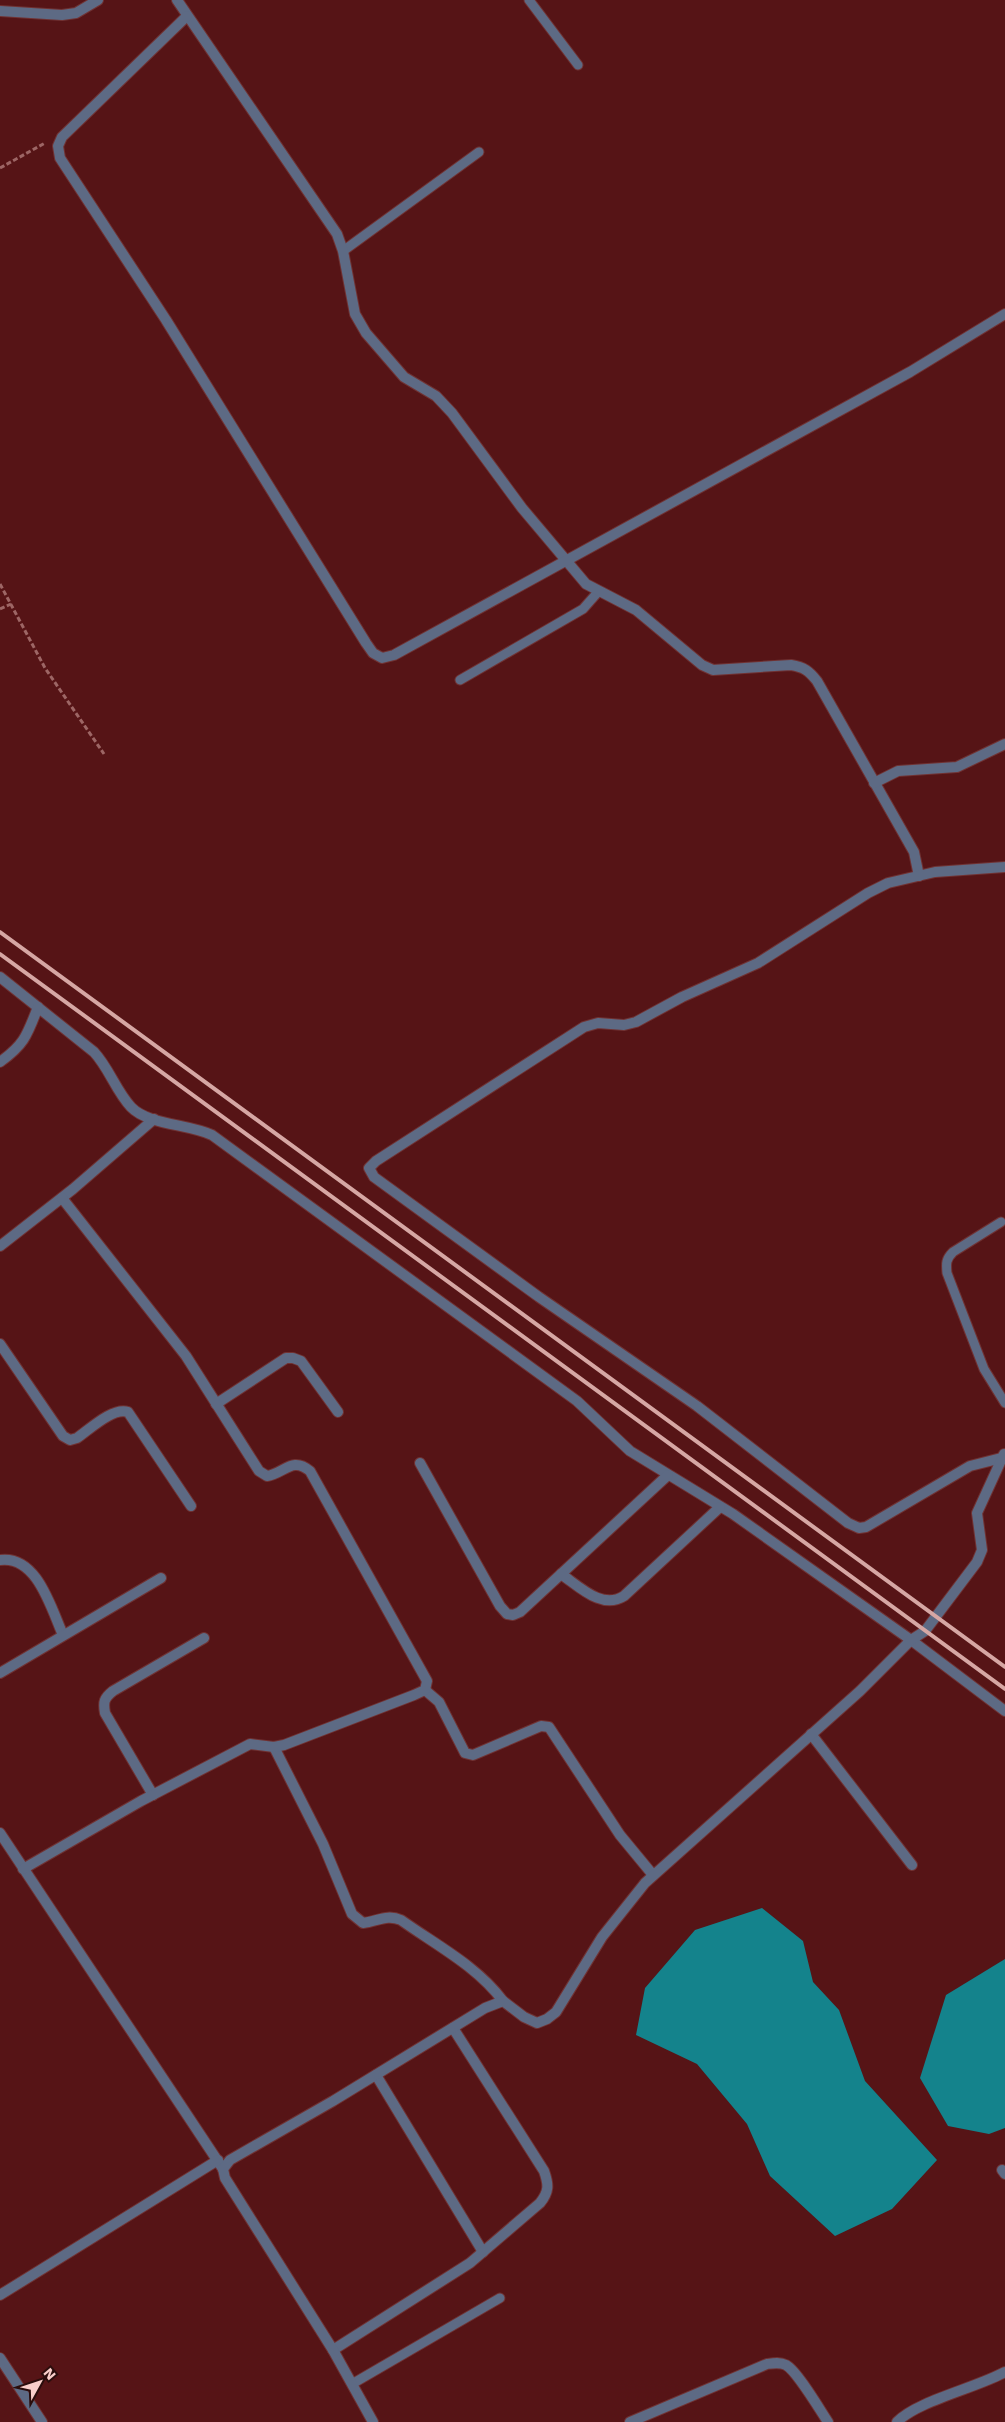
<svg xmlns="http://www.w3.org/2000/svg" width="1005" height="2422" viewBox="0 0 1005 2422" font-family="'Work Sans',sans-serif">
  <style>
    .water { fill: #14838c }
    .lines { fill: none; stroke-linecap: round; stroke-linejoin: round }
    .service-casing { stroke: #703233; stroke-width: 11 }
    .minor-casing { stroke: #703233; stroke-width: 12 }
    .path { stroke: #9d6665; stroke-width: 3; stroke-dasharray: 5 2.5; stroke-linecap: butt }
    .service { stroke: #5d6a84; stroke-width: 9 }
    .minor { stroke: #5d6a84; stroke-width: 10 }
    .rail { stroke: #d6a7a4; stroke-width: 4 }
  </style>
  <rect width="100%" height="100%" fill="#561416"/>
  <!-- water -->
  <g class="water">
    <polygon points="762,1908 803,1941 813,1982 839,2010 865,2081 937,2160 892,2209 835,2236 770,2176 747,2124 697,2064 636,2035 645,1988 695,1930"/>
    <polygon points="1005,1959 1005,2128 989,2134 948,2126 920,2078 946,1995"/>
  </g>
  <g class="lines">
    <defs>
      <g id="service">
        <polyline points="529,0 578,65"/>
        <polyline points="343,251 479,152"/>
        <polyline points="460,680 583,609 598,592"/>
        <path d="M1001 1222 953 1252C946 1259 946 1263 947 1273L984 1369 1005 1403"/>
        <polyline points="352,2384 500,2298"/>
      </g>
      <g id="minor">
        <path d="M177 0 337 234 343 251 355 314 366 333 404 377 436 396 452 413 522 508 586 584 636 610 702 665 713 670 791 665C804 667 809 671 817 681L914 852 919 876"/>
        <polyline points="0,11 62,15 76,13 98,0"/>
        <polyline points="187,16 62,137 58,146 60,158 166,320 366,643 373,653 382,658 394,655 910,372 1005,314"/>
        <polyline points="874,783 898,771 957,767 1005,744"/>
        <polyline points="1005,867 935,872 888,883 868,893 758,963 682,997 636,1022 624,1025 598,1023 584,1027 376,1161 369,1168 374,1177 539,1297 697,1406 848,1523 859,1528 866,1527 970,1466 1005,1457"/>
        <path d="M0 977 94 1052C109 1068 116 1091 131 1107 148 1125 189 1124 212 1135L577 1401 630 1451 733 1514 911 1640 1005 1711"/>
        <path d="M0 1062C25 1044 27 1035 38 1007"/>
        <polyline points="0,1246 73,1189 154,1119"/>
        <path d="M0 1344 63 1436 70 1440 77 1438C90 1429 113 1407 128 1412L191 1506"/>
        <polyline points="216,1404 286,1358 293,1358 301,1361 338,1412"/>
        <polyline points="420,1463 500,1606 507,1614 513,1615 520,1612 668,1475"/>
        <path d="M0 1560C37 1555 51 1608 63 1635"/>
        <path d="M561 1574C580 1587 602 1610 624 1596L720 1507"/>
        <polyline points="0,1673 161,1578"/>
        <polyline points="425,1690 439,1702 465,1753 473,1755 541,1726 549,1727 620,1835 653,1875"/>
        <polyline points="811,1734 912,1865"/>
        <path d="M274 1747 323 1844 352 1914 363 1923C378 1921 387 1914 401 1920 436 1945 477 1966 503 2001"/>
        <path d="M153 1795 105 1713C103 1702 104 1698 113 1691L204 1638"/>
        <polyline points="0,1833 223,2169"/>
        <path d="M23 1869 141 1801 250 1744 274 1747 284 1745 414 1695 425 1690 427 1681 310 1471C292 1456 285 1473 267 1476L259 1471 186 1356 62 1198"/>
        <polyline points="376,2075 483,2252"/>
        <polyline points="1002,2170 1005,2174"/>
        <polyline points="0,2295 218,2160"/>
        <path d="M333 2350 470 2263 540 2203C549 2192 549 2185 544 2171L453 2028"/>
        <polyline points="0,2358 42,2422"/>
        <polyline points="373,2422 333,2350 225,2178 223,2169 230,2160 333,2101 485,2008 503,2001 524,2017 537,2023 547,2019 556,2012 602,1937 645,1883 860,1691 911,1640 925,1631 977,1562 982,1550 977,1513 1004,1454"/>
        <path d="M630 2422 767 2364C774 2363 780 2362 786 2365 797 2371 820 2410 828 2422"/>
        <path d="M897 2422C917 2401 976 2388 1005 2372"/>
      </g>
    </defs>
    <!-- service casing -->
    <use href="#service" class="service-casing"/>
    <!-- minor casing -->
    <use href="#minor" class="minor-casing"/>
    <!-- path -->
    <g class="path">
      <polyline points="0,168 45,143"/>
      <polyline points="0,584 45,668 104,754"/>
      <polyline points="0,609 11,604"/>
    </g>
    <!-- service -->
    <use href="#service" class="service"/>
    <!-- minor -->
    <use href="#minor" class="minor"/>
    <!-- rail -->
    <g class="rail">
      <polyline points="0,932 1005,1667"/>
      <polyline points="0,954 1005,1689"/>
    </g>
  </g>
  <!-- north arrow -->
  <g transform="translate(40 2382) rotate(50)" stroke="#2a0d0c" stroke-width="4" paint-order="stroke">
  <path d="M0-4L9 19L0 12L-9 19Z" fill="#f8ceca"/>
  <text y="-8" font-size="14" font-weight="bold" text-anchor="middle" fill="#f8ceca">N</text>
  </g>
</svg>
